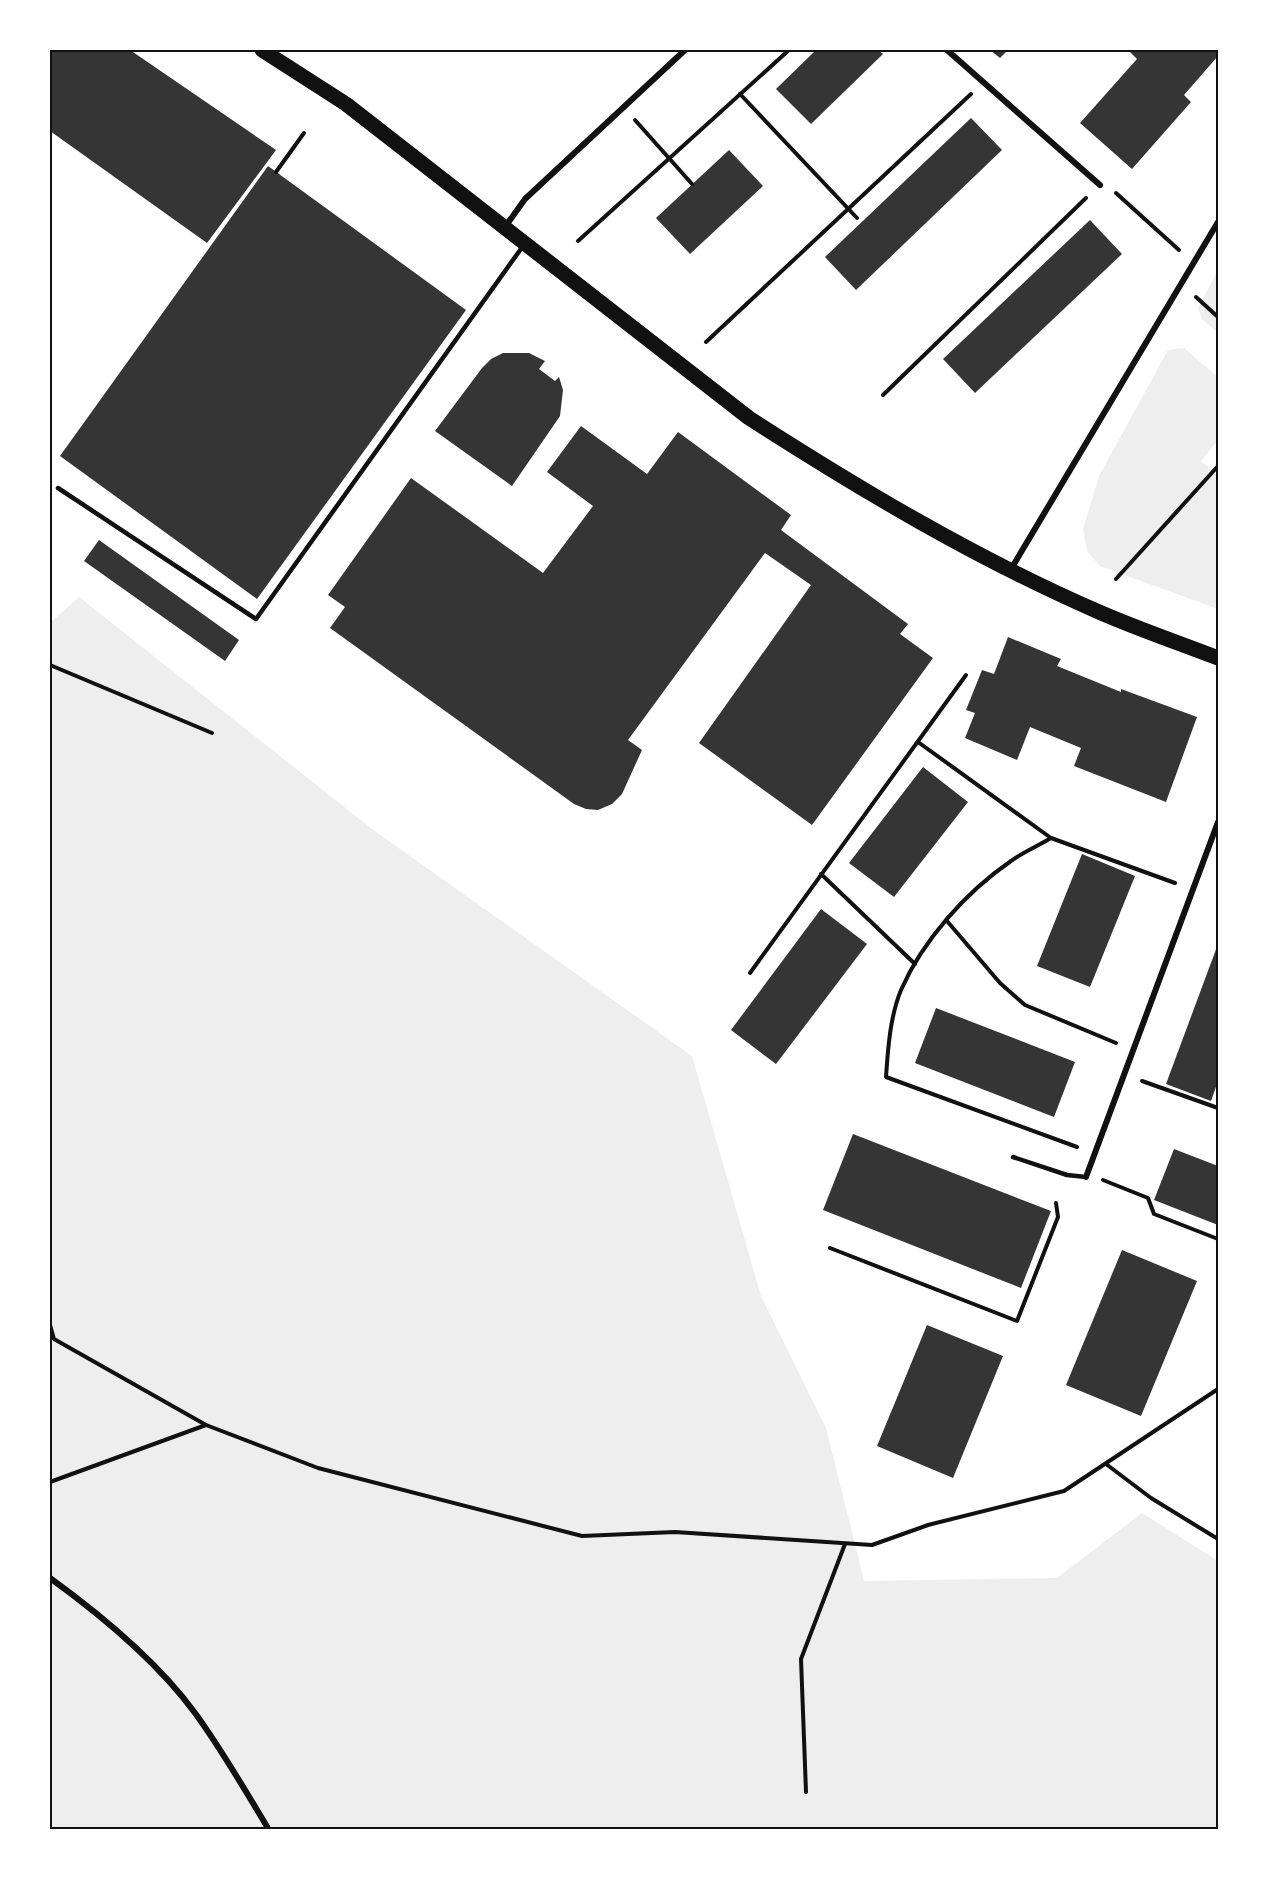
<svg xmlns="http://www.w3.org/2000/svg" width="1268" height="1879" viewBox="0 0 1268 1879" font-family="Poppins,sans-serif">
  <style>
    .green { fill: #eee }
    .building { fill: #353535 }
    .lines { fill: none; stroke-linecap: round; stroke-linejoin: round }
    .path { stroke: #111; stroke-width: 4 }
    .service { stroke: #111; stroke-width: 4.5 }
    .minor { stroke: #111; stroke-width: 6 }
    .primary { stroke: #111; stroke-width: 15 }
    .neatline { fill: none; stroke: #111; stroke-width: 2 }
  </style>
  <rect width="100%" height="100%" fill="#fff"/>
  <!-- green -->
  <g class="green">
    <polygon points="1218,270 1218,333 1202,319 1198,308"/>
    <polygon points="1184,348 1218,377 1218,440 1201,461 1218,476 1218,609 1100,566 1087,551 1083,529 1099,476 1168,350"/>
    <polygon points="79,597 372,829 692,1056 761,1296 826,1428 864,1581 1057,1578 1142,1513 1218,1561 1218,1829 50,1829 50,623"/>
  </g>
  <!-- building -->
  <g class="building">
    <polygon points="50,50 130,50 276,150 207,243 50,131"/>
    <polygon points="816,50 878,50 883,54 811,124 776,89"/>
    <polygon points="990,50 1008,50 1000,58"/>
    <polygon points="1131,50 1218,50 1218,56 1184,95 1191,102 1132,169 1080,123 1137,59 1129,51"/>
    <polygon points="971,118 1002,150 856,290 825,257"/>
    <polygon points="729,150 763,186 690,254 656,218"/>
    <polygon points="268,166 466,310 257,599 60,456"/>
    <polygon points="1090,220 1122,254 975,393 943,359"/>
    <polygon points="503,353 529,353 545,361 539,369 555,381 559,377 563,390 560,416 512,486 435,431 482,368 491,359"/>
    <polygon points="581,426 647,474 678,432 791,515 781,530 908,624 900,634 933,658 812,825 699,743 811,585 765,553 628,740 642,750 622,794 612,804 598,810 586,809 574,804 330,628 345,607 328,595 411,478 543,573 593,506 547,472"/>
    <polygon points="99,540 239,640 225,661 84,561"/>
    <polygon points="1008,637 1061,659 1057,666 1121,692 1121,689 1197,717 1166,802 1074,766 1081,748 1030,727 1017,760 965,738 975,713 966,710 982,670 994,674"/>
    <polygon points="923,767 968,802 894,897 849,863"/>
    <polygon points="1082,854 1135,876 1090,987 1037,966"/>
    <polygon points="821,909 867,944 776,1064 731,1030"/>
    <polygon points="1218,944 1218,1081 1211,1101 1166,1084"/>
    <polygon points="936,1008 1075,1062 1054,1117 915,1063"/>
    <polygon points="853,1134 1051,1211 1021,1288 823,1210"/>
    <polygon points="1174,1149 1218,1166 1218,1225 1154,1200"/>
    <polygon points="1122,1250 1197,1281 1141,1416 1066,1385"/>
    <polygon points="927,1325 1003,1356 953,1478 877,1446"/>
  </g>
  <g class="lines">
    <!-- path -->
    <g class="path">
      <polyline points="740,94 857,218"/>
      <polyline points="635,120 692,184"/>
      <polyline points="276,172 304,133"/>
      <polyline points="1116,193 1179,250"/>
      <polyline points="578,241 789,50"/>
      <polyline points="1196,297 1218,317"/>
      <polyline points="706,342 971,94"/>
      <polyline points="883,395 1086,198"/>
      <polyline points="1116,579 1218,466"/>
      <polyline points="50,665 212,733"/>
      <polyline points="918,742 1051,838 1175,883"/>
      <path d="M1051 838C1038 846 1023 852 1011 861 966 892 923 940 901 990 890 1017 888 1048 886 1077L1077 1147"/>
      <polyline points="821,874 915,964"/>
      <polyline points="947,921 1000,983 1025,1005 1116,1043"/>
      <polyline points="750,973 966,675"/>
      <polyline points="1142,1081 1218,1108"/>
      <polyline points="1103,1180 1148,1198 1154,1214 1218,1239"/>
      <polyline points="830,1248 1017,1321 1058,1217 1056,1203"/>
      <polyline points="50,1325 54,1339 206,1425"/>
      <polyline points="1106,1464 1151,1498 1218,1539"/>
      <polyline points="50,1482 206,1425 318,1468 582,1536 675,1532 872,1545 928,1525 1064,1491 1218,1389"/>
      <polyline points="806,1792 801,1659 845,1544"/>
    </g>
    <!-- service -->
    <g class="service">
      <polyline points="58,488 256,619 523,246"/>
      <polyline points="1013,1157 1067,1175 1086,1177"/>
    </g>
    <!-- minor -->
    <g class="minor">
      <polyline points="947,50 1100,185"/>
      <polyline points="505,227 525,199 685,50"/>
      <polyline points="1011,569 1218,222"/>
      <polyline points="1086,1177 1218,822"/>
      <path d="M50 1578C101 1615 157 1661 195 1713 222 1750 245 1790 269 1830"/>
    </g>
    <!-- primary -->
    <path class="primary" d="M262 50 346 104 749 418C861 490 977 559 1099 612 1138 629 1179 643 1218 658"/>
  </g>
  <!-- border -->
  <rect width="1268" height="1879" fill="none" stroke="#ffffff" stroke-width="102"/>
  <rect x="51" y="51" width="1166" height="1777" class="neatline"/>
</svg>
